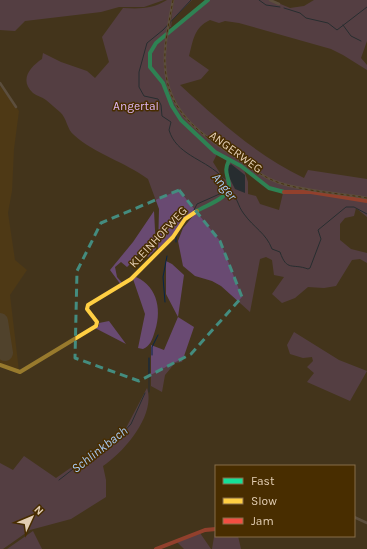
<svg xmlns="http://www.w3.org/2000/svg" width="367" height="549" viewBox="0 0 367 549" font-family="Karla,sans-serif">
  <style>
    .built { fill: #5b3e0e }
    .green { fill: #694a72; fill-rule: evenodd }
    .water { fill: #062549 }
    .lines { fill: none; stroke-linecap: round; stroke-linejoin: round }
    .stream { stroke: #062549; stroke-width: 1 }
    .runway { stroke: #605240; stroke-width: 16 }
    .street { stroke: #7a6d67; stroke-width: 2.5 }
    .fast { stroke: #16e098; stroke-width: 4 }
    .slow { stroke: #ffcf43; stroke-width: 4 }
    .jam { stroke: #f24e42; stroke-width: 4 }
    .rail-casing { stroke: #7d7065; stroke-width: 2.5 }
    .rail { stroke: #482d00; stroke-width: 1; stroke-dasharray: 3; stroke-linecap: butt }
    .marked { fill: none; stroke: #448c7f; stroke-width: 3; stroke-dasharray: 8 5; stroke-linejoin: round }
    .labels { text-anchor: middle; stroke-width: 3; stroke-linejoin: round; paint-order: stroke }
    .park-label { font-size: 12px; fill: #dfb7f5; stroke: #482d00 }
    .street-label { font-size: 12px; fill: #e3ceb3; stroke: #482d00 }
    .water-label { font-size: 13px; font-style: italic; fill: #a7caf4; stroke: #482d00 }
  </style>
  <rect width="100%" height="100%" fill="#43341c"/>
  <!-- built -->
  <polygon class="built" points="0,86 19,111 14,149 12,191 8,213 15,260 27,270 10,295 19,371 0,363"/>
  <!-- green -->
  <g class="green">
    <polygon points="0,0 164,0 144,7 119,7 101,12 25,21 15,31 0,30"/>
    <path d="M167 0H172L167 34 209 0H271L290 8 304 6 314 0H367V41L361 58 367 65V70L343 55 331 49 239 23 225 21 219 23 210 20C194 27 193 41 189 56L209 70 201 79 180 85C218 120 256 155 304 178L308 170 367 179V217L356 208 354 216 345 218 340 224V240L351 249 367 253V263L360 259 352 260 336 286 324 288 308 287 295 298 282 303 272 294 284 277 274 275 272 260 266 257 260 259 250 312 221 286 212 281 195 276 183 266 178 241 183 228 193 216 203 209 192 213 177 231 158 249 159 209 148 179C125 162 95 154 74 135 67 130 67 118 60 112 55 108 51 104 46 100 42 97 37 96 33 93 19 80 30 67 42 59L43 53 61 62 87 71 95 78 109 62 102 37 123 8C140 9 152 9 167 0ZM217 154 227 161V180L223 178 213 162ZM244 170 273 190 283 193 279 210 260 204 256 196 248 194V182Z"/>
    <polygon points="174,0 192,0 172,20 171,27 170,27"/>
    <polygon points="154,211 156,249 148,257 141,251 133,259 137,263 133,267 130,264 127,267 121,262 115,267 117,277 123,284 121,285 110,270 133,242"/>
    <polygon points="166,261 172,264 184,275 178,317 194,327 182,362 175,363 165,375 162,392 151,386 151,345 164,350 178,317 166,294"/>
    <path d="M136 277C159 287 162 313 154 334 152 340 150 346 143 349L138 348 145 314 133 279Z"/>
    <polygon points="109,321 126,344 95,328 99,326 99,323"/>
    <polygon points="294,332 339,360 367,371 350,401 307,382 314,373 307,367 313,361 312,357 303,358 290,354 287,345"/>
    <path d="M147 388C156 415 124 452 103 466L106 480V497L71 519 30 530 3 549H0V463L13 470 24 456 56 478 125 430Z"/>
    <polygon points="33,531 42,549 7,549"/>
    <polygon points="215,531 216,536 238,536 241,549 212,549"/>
    <polygon points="200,533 211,549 184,549 177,542"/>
  </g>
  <!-- water -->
  <polygon class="water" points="231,164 245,175 245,193 235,189 229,177 227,167"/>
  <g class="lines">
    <!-- stream -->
    <g class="stream">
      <path d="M191 0 163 30 147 43 139 72V87L144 96 158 99 161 105 162 116 171 122 169 130C176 154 203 159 219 174 223 178 225 184 227 188"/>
      <polyline points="259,0 266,5 280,7"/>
      <polyline points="284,8 300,13 306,18 328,23 337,30 367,7"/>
      <polyline points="343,25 351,36 361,41"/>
      <path d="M229 190C239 199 237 205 244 214 254 228 266 233 272 249L280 252C287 272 292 263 308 269L310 268 321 239 318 230 346 207H354L367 214"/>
      <polyline points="194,210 197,204 224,192 226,187"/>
      <polyline points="176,242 176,236"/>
      <polyline points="165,302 163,277 167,256"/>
      <polyline points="152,355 152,347 158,335"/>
      <polyline points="149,358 149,392"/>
      <polyline points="59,480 91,455 98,453 121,435 131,424 145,393"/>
    </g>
    <!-- runway -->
    <polyline class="runway" points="0,321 5,353"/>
    <!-- street -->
    <g class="street">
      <polyline points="270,0 279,4"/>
      <polyline points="0,83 16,107"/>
      <polyline points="354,517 367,523"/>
    </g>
    <!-- fast -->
    <g class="fast">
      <polyline points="208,0 156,43 150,53 150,67 163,83 172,106 181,120 215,152 241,166 269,188 284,192"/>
      <path d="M197 211C206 205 231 198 229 184 227 173 224 171 229 160"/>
    </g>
    <!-- slow -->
    <polyline class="slow" points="0,365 20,372 96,326 97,322 87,309 88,305 131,279 173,237 185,219 197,211"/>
    <!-- jam -->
    <g class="jam">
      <polyline points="284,192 311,192 367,201"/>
      <polyline points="156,549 205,530 216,529"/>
    </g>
    <defs>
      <path id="rail" d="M173 0C169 24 162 50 166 75 172 116 204 136 236 157 250 167 264 178 280 183 308 192 339 193 367 198"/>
    </defs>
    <!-- rail casing -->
    <use href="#rail" class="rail-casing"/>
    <!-- rail -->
    <use href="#rail" class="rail"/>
  </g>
  <!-- marked area -->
  <path d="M0 0H367V549H0ZM179 190 220 241 242 297 191 354 139 381 75 358 77 271 101 223Z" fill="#43341c" fill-opacity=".55" fill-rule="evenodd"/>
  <path class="marked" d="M179 190 220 241 242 297 191 354 139 381 75 358 77 271 101 223Z"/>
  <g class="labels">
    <!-- park labels -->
    <g class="park-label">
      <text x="136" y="110">Angertal</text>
    </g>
    <!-- street labels -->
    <g class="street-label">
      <text transform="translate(236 152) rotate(36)" y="4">ANGERWEG</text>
      <text transform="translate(158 237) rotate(-47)" y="4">KLEINHOFWEG</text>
    </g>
    <!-- water labels -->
    <g class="water-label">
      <text transform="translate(225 186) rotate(51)" y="5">Anger</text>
      <text transform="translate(99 449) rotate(-38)" y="5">Schlinkbach</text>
    </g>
  </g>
  <!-- legend -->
  <rect x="215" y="465" width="140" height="72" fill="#482d00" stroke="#866d48"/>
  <rect x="223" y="478" width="20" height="6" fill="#16e098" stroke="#866d48"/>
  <text x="251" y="485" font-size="12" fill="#e3ceb3">Fast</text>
  <rect x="223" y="498" width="20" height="6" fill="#ffcf43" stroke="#866d48"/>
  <text x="251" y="505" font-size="12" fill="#e3ceb3">Slow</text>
  <rect x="223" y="518" width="20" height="6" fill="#f24e42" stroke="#866d48"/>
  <text x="251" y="525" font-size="12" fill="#e3ceb3">Jam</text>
  <!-- north arrow -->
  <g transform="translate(32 517) rotate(46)" stroke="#482d00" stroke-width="3" paint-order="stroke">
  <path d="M0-3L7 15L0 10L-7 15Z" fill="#e3ceb3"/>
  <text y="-6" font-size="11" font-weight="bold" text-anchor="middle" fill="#e3ceb3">N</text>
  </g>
</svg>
